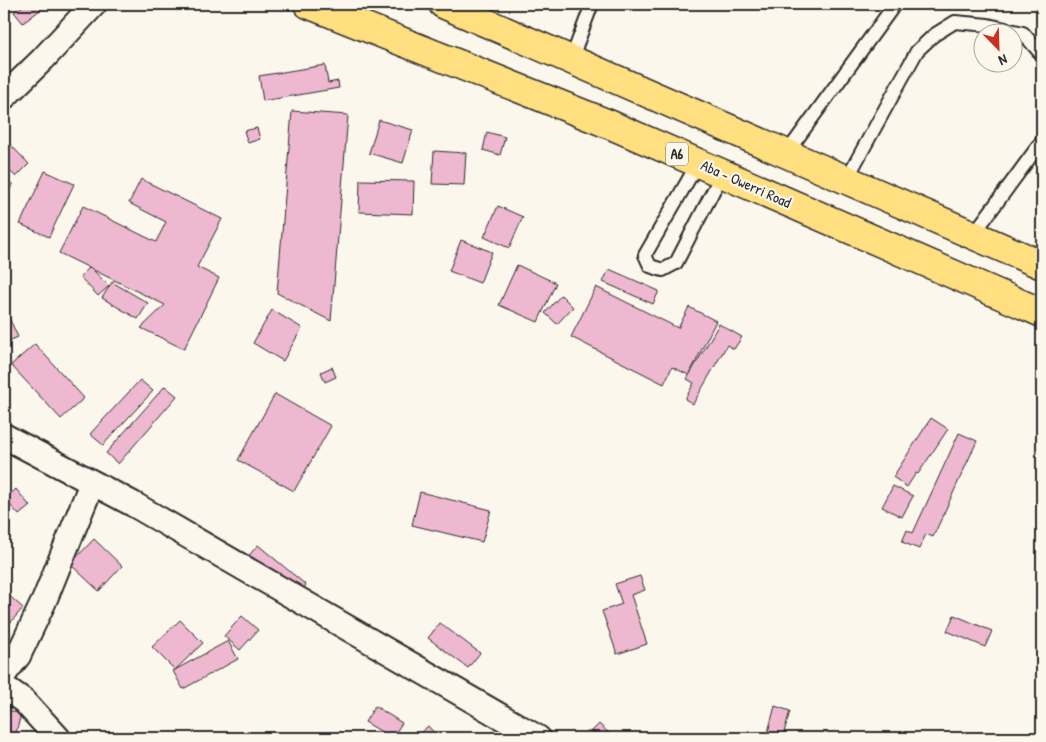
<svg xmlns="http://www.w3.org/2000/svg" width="1046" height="742" viewBox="0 0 1046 742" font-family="'Patrick Hand',sans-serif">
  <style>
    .building { fill: #eeb8d0; stroke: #2b2b2b }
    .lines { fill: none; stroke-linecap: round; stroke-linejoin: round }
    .service-casing { stroke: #2b2b2b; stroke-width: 16 }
    .minor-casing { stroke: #2b2b2b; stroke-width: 28 }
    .trunk-casing { stroke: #2b2b2b; stroke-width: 31 }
    .service { stroke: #fbf7ec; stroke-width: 12 }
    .minor { stroke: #fbf7ec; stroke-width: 24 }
    .trunk { stroke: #ffdf80; stroke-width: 28 }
    .labels { text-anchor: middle; stroke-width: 4.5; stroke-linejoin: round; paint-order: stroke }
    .shield { fill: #fbf7ec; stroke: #696865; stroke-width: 1 }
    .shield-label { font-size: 14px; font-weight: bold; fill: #2b2b2b }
    .street-label { font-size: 15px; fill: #2b2b2b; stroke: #fbf7ec }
  </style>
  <rect width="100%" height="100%" fill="#fbf7ec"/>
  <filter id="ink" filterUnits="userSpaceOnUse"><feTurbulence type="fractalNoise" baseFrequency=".02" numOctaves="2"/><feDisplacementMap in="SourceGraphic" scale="10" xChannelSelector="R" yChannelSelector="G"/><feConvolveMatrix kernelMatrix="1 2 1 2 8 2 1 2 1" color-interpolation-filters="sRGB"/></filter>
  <g filter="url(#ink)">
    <!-- building -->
    <g class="building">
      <polygon points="23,4 48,4 23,23 14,12 24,5"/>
      <polygon points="325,65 328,83 338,81 339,88 263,101 259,76"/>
      <polygon points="292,111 348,115 331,321 277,293"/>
      <polygon points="379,120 413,130 403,163 369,153"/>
      <polygon points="257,128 260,139 248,143 244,131"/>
      <polygon points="487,132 505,137 500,155 483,150"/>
      <polygon points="5,139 29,164 16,177 4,165"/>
      <polygon points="434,151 466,153 464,185 432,184"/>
      <polygon points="45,171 74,184 49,237 20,224"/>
      <polygon points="4,177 13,185 4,196"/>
      <polygon points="141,179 222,219 197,267 219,278 184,349 141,328 165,305 59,253 83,206 156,242 166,222 129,203"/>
      <polygon points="360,180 414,181 413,214 359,212"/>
      <polygon points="498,206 523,217 509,248 484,237"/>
      <polygon points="461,240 492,252 480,283 449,271"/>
      <polygon points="517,265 556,283 538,322 499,305"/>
      <polygon points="90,267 109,286 98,296 80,277"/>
      <polygon points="609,269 659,291 653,304 603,282"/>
      <polygon points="112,282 148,303 138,319 102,298"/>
      <polygon points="596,287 678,328 689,307 716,321 689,375 672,367 664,384 571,337"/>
      <polygon points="561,295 573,307 557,324 545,313"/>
      <polygon points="4,307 18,337 4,343"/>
      <polygon points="272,310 302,328 283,361 253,343"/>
      <polygon points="719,324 742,337 734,349 727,345 693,404 685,399 694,383 687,379"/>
      <polygon points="35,344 84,398 61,419 11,365"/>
      <polygon points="332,367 336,377 325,382 321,372"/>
      <polygon points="140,380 153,391 103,445 90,434"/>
      <polygon points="165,386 177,396 118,464 106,453"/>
      <polygon points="275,394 331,426 294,491 238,460"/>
      <polygon points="931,418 948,429 918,474 916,473 907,487 893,477"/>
      <polygon points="959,433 977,441 933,537 926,534 919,549 902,542 907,530 913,533"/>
      <polygon points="893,486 913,496 902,517 882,507"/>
      <polygon points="16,489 30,506 19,515 5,499"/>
      <polygon points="420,492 491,510 482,542 412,525"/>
      <polygon points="94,539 122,566 99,591 70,564"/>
      <polygon points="258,545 306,585 294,600 245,560"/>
      <polygon points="640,576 645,590 631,595 647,644 617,654 602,611 622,604 615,584"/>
      <polygon points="4,591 23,608 4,630"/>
      <polygon points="954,615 992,631 985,647 947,631"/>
      <polygon points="242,616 258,630 240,650 224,636"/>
      <polygon points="180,620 203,643 175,670 152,647"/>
      <polygon points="440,623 480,653 468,668 428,638"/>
      <polygon points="228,641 238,659 183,689 173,671"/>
      <polygon points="375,706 402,723 392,738 365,722"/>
      <polygon points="775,706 790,711 783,736 768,732"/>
      <polygon points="4,709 21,714 15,737 20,738 4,738"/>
      <polygon points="599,724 611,735 607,738 599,738 592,731"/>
      <polygon points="428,726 439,738 415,738"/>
    </g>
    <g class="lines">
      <defs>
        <g id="service">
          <polyline points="571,60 592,4"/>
          <polyline points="786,154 895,4"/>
          <polyline points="698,163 645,255 650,266 663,270 676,263 722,174"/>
          <polyline points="846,180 917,51 934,35 955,22 988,25 1023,33 1042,55"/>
          <polyline points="973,235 1042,141"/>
        </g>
        <g id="minor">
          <polyline points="4,97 43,59 94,4"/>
          <polyline points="4,436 133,504 538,738"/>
          <polyline points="4,674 18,656 44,601 92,483"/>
          <polyline points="4,687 24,701 58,738"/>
        </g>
        <g id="trunk">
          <polyline points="308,4 611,125 1042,313"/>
          <polyline points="443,4 1042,265"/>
        </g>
      </defs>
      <!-- service casing -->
      <use href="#service" class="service-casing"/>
      <!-- minor casing -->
      <use href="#minor" class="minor-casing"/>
      <!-- trunk casing -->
      <use href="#trunk" class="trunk-casing"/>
      <!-- service -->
      <use href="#service" class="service"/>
      <!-- minor -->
      <use href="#minor" class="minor"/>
      <!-- trunk -->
      <use href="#trunk" class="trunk"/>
    </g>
  </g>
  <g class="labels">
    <!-- shield labels -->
    <rect class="shield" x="666" y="142.5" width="22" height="23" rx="4"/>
    <g class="shield-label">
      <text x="677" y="159">A6</text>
    </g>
    <!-- street labels -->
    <g class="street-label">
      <text transform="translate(746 184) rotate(24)" y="5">Aba - Owerri Road</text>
    </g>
  </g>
  <!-- margin -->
  <rect width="1046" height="742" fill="none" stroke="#fbf7ec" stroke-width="20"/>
  <rect x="10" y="10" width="1026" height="722" fill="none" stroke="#2b2b2b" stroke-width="2" filter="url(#ink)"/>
  <!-- north arrow -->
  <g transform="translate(998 48) rotate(157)"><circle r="24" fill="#fbf7ec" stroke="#a8a59f"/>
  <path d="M0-4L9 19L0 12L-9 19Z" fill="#c8321e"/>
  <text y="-8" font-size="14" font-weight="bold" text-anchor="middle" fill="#2b2b2b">N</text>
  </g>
</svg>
